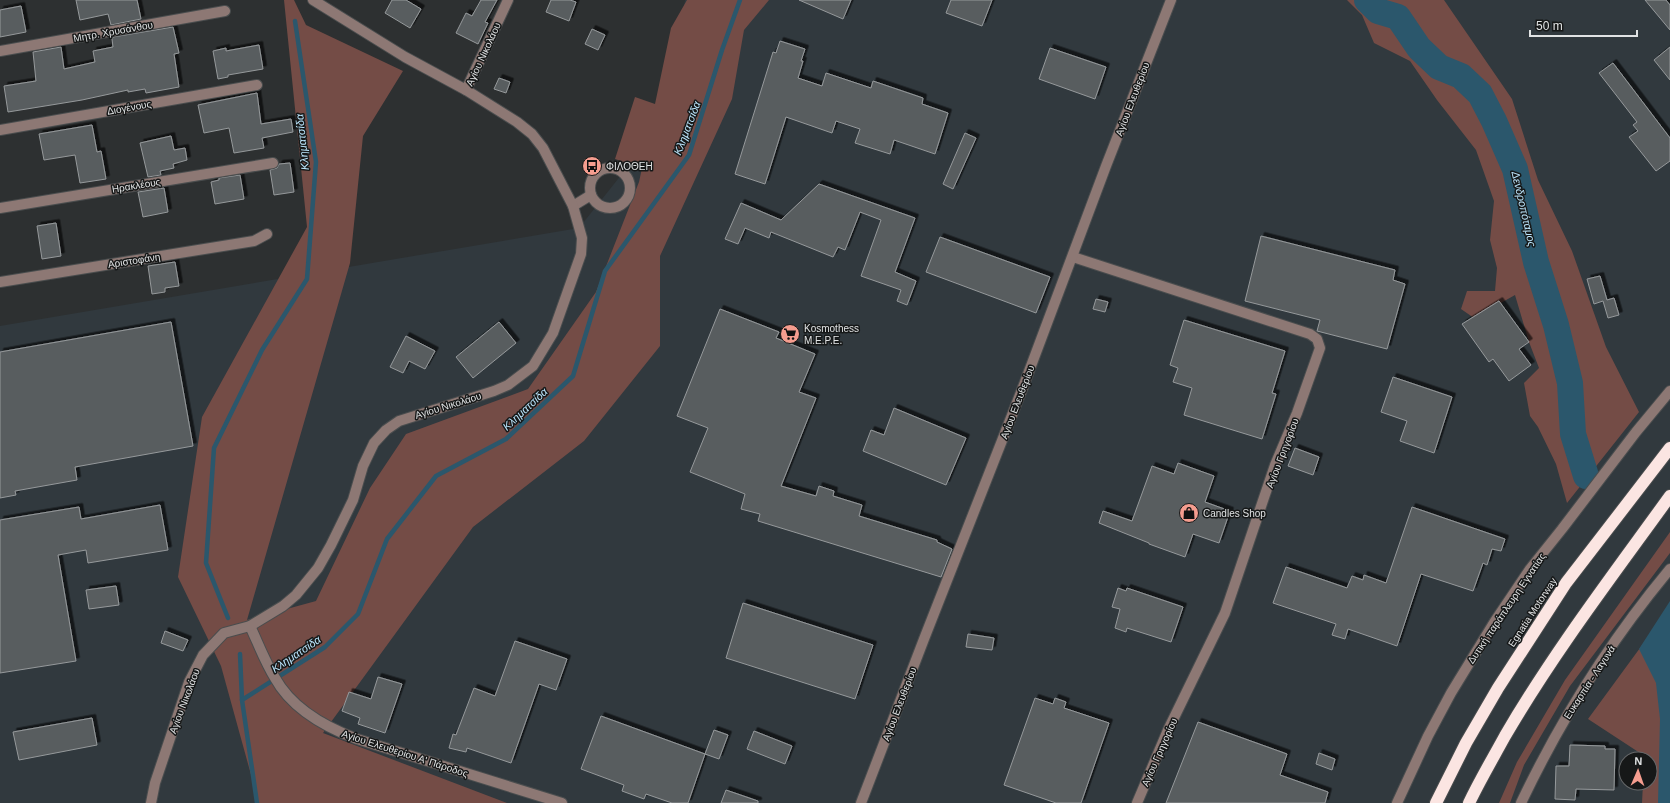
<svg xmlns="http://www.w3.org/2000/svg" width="1670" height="803" viewBox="0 0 1670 803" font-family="Helvetica,sans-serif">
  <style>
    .built { fill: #31393e; fill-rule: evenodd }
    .green { fill: #744c46 }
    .water { fill: #2b576c }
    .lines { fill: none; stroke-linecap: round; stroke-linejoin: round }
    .stream { stroke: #2b576c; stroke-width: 4.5 }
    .river { stroke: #2b576c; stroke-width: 26 }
    .building { fill: #595d5f; stroke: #95999b; filter: url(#shadow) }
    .minor-casing { stroke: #4a4d4e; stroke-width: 12 }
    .highway-casing { stroke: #4a4d4e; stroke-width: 14 }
    .minor { stroke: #8d7874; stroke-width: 10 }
    .highway { stroke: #fbe5e2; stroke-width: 12 }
    .labels { text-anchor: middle; stroke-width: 3; stroke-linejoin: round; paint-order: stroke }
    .street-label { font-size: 10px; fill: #e1e3e4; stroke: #161818 }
    .poi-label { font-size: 10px; fill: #e1e3e4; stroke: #161818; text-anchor: start }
    .water-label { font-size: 11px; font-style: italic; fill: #bce6fd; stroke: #161818 }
  </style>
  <defs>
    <filter id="shadow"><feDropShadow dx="3.5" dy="-3.5" stdDeviation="0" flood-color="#0009"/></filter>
  </defs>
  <rect width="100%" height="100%" fill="#2d3031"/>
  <!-- built -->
  <path class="built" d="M685 0H1670V803H0V326L579 228 665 120ZM1626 759H1650V783H1626Z"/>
  <!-- green -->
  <g class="green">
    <polygon points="284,0 294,0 306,25 403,71 363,136 350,263 247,620 316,601 370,488 406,434 528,389 596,292 639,182 642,168 615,159 635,97 655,104 671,28 687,0 769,0 744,30 732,99 660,256 660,346 584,441 473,527 323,733 507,803 257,803 258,800 221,666 178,577 202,417 307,227"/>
    <polygon points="1347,0 1444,0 1512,99 1538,180 1572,251 1606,347 1639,412 1567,503 1556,464 1538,427 1530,416 1524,383 1539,368 1529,342 1515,295 1474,318 1461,309 1467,291 1495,291 1497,268 1490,240 1494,201 1476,150 1437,100 1410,61 1374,43 1362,15"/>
    <polygon points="1670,532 1670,553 1570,686 1524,765 1510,803 1499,803 1517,762 1565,680"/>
    <polygon points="1670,607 1670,803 1642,803 1643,783 1650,783 1650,759 1643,759 1643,755 1588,719"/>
  </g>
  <!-- water -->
  <polygon class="water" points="1670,601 1670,803 1658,803 1660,719 1656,683 1639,649"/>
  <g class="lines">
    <!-- stream -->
    <g class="stream">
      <polyline points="228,618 206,563 214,448 262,350 307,279 316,162 295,21"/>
      <polyline points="240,654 242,700"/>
      <polyline points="257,803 242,700 325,647 358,614 387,539 436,476 506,439 573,376 605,271 689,155 722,50 740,0"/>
    </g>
    <!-- river -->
    <polyline class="river" points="1367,0 1378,11 1398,17 1419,48 1439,67 1461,76 1480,94 1494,121 1515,169 1536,262 1556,325 1570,383 1573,434 1586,476"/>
  </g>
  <!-- building -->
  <g class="building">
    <polygon points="76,0 137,0 141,19 111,25 108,14 80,20"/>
    <polygon points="392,0 406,0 421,9 410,28 385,13"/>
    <polygon points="481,0 497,0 485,22 488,23 478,44 456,33 466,13 472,16"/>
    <polygon points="551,0 570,0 576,2 569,21 546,12"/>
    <polygon points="799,0 851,0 843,19"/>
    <polygon points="951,0 992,0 982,26 946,13"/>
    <polygon points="1645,0 1666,0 1670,5 1670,30"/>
    <polygon points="21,6 26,32 0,37 0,10"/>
    <polygon points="173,27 179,53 174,54 179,87 146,93 145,89 128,92 128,90 82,100 8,112 4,86 36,81 33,52 61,47 64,69 95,62 93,51 113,47 112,39 113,37"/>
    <polygon points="592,29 605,35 598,50 585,44"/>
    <polygon points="780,41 805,49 801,61 803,61 798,78 822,86 826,73 871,88 873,81 923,98 922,104 948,113 935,154 894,140 890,154 855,143 860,129 836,121 832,133 786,117 765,184 735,174 773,52 776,53"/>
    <polygon points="259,45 263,69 228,75 228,77 218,79 213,51 226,48 226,51"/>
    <polygon points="1670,47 1670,80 1654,60"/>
    <polygon points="1050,48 1106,67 1095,99 1039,79"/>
    <polygon points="1613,63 1670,138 1670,161 1656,171 1629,137 1638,131 1633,125 1637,122 1599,73"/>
    <polygon points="499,78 510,82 506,93 494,89"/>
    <polygon points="257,93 261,124 291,119 293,132 262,138 264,148 234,153 229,128 204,133 198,105"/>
    <polygon points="92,125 97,152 101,151 106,179 80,183 75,155 44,160 39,134"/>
    <polygon points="965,133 976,138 953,189 943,184"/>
    <polygon points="171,136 174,150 185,148 187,160 173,164 174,168 160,171 161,175 148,177 140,143"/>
    <polygon points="290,163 294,192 274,195 270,170 277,168 279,164"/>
    <polygon points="240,175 244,199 215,204 211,182 219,180 219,178"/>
    <polygon points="819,184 915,218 895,272 916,281 907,305 897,301 901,290 861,276 881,220 860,212 845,250 838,247 833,257 771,232 769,238 745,228 738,244 725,239 741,203 781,220"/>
    <polygon points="164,188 168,212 143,217 138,192"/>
    <polygon points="56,223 61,256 42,259 37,226"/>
    <polygon points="1261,236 1395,270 1393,280 1405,284 1387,349 1317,331 1320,320 1245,301"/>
    <polygon points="940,237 1050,277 1036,313 926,272"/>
    <polygon points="175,262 179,286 165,288 165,292 152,294 148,266"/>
    <polygon points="1600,276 1607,300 1614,298 1619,315 1608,318 1603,301 1594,304 1587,279"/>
    <polygon points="1096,299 1108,302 1105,312 1093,309"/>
    <polygon points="1499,301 1529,342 1519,349 1531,365 1509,381 1493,359 1489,362 1462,324"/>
    <polygon points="720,309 779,332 776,338 815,354 799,392 816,398 781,486 816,496 819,486 834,491 833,496 862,505 859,516 937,540 937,542 952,549 941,577 758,521 760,514 741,509 745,494 690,472 708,428 677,416"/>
    <polygon points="1184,320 1285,351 1272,393 1276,394 1262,439 1184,415 1192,388 1173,382 1178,368 1170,365"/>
    <polygon points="171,322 193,446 75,467 77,480 15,491 16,495 0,498 0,352"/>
    <polygon points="499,322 516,343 473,378 456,357"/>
    <polygon points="406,336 435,351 425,369 409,361 403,373 390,367"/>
    <polygon points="1393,377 1452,397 1434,453 1400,441 1407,421 1381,412"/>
    <polygon points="894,408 966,438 946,485 863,451 871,430 884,435"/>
    <polygon points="1295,448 1319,457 1313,475 1288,466"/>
    <polygon points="1178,463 1214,476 1205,502 1230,511 1219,543 1193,534 1185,557 1149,544 1149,543 1099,523 1103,511 1132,521 1152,466 1174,474"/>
    <polygon points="160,505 168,550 88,563 86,550 58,555 76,661 0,673 0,520 79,507 81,519"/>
    <polygon points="1412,507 1505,539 1501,551 1492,549 1487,565 1483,563 1473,591 1421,574 1397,646 1348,629 1345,639 1332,635 1336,624 1273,603 1286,567 1347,588 1352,576 1363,580 1364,575 1386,583"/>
    <polygon points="116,586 119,605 89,609 86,590"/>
    <polygon points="1118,588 1126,591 1127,588 1183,607 1171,642 1127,628 1126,632 1115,628 1120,609 1112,607"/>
    <polygon points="743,603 873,645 855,699 726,658"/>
    <polygon points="165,631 188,640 183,651 161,643"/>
    <polygon points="968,634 994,638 992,650 966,647"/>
    <polygon points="515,641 567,659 556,690 539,684 511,763 467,748 466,752 449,748 453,734 456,735 474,688 495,696"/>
    <polygon points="378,677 402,684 385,733 358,724 360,718 342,711 349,692 371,699"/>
    <polygon points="1035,698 1053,704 1055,698 1066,702 1064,708 1109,723 1081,803 1056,803 1004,785"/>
    <polygon points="601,716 705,754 688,803 672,803 646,794 644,799 622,791 624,785 581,769"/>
    <polygon points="92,718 97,745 19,760 13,732"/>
    <polygon points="1198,722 1287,754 1280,775 1328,792 1325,803 1166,803"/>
    <polygon points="714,730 728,735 719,759 705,754"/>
    <polygon points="754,731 792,746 785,764 747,749"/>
    <polygon points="1570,745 1605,746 1605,749 1615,749 1614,790 1576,789 1575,800 1555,799 1556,766 1569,766"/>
    <polygon points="1319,753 1335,759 1332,770 1316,764"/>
    <polygon points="726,790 758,801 758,803 721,803"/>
  </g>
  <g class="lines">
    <defs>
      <g id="minor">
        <polyline points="0,51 225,11"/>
        <polyline points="466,90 508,0"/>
        <polyline points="0,130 257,85"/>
        <circle cx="610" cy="188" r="20"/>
        <polyline points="573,206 591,195"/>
        <polyline points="0,208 273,163"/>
        <polyline points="1073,257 1310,334 1317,339 1320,348 1297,413 1275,465 1225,613 1168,730 1137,803"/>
        <polyline points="0,282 254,241 267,234"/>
        <path d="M250 626C258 643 265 662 275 678 292 709 325 727 357 739L562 803"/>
        <polyline points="151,803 155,783 189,682 203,655 224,633 250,626 283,606 296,595 318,568 331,545 353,500 363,466 374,443 386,430 399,421 494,391 508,385 533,366 553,333 581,254 582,238 573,206 543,148 532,134 517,122 466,90 405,57 313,0"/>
        <polyline points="861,803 924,639 1025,382 1106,166 1171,0"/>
        <polyline points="1397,803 1428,736 1451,693 1495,621 1530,569 1562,529 1636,432 1670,391"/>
        <path d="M1521 803C1561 719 1610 641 1670 569"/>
      </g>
      <g id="highway">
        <polyline points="1436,803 1466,743 1498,688 1566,583 1670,448"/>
        <path d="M1469 803C1480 780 1493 758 1505 736 1554 652 1613 575 1670 496"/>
      </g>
    </defs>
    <!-- minor casing -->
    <use href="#minor" class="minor-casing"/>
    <!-- highway casing -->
    <use href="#highway" class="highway-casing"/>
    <!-- minor -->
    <use href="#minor" class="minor"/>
    <!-- highway -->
    <use href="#highway" class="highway"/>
  </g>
  <!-- icons -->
  <defs>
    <symbol id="bus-disc" viewBox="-11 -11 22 22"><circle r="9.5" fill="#f59d8f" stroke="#161818"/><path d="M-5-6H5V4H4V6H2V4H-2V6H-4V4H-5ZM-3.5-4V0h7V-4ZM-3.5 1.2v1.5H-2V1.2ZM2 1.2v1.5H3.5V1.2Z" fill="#111"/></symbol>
    <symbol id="supermarket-disc" viewBox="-11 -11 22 22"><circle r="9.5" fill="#f59d8f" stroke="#161818"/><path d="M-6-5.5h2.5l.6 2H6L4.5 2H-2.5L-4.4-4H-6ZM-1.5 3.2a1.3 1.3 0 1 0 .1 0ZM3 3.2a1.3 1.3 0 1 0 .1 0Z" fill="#111"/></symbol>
    <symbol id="shop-disc" viewBox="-11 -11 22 22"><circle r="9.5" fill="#f59d8f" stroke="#161818"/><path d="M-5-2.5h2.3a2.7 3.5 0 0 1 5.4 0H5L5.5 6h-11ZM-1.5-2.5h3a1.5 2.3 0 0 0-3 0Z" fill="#111"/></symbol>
  </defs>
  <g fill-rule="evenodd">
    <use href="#bus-disc" x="581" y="155" width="22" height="22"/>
    <use href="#supermarket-disc" x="779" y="323" width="22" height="22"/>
    <use href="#shop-disc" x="1178" y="502" width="22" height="22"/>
  </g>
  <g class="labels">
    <!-- street labels -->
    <g class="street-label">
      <text transform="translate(113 31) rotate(-10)" y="4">Μητρ. Χρυσάνθου</text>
      <text transform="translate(483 54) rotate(-65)" y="4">Αγίου Νικολάου</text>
      <text transform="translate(1132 99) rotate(-69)" y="4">Αγίου Ελευθερίου</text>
      <text transform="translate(129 107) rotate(-10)" y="4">Διογένους</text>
      <text transform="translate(136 185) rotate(-9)" y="4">Ηρακλέους</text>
      <text transform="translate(134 260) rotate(-9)" y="4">Αριστοφάνη</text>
      <text transform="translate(1017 402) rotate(-69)" y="4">Αγίου Ελευθερίου</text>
      <text transform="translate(448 405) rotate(-17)" y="4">Αγίου Νικολάου</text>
      <text transform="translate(1282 453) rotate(-69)" y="4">Αγίου Γρηγορίου</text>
      <text transform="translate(1506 608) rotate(-56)" y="4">Δυτική παράπλευρη Εγνατίας</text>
      <text transform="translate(1532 612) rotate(-57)" y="4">Egnatia Motorway</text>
      <text transform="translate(1589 682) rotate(-57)" y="4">Ευκαρπία - Λαγυνά</text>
      <text transform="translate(184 701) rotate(-69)" y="4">Αγίου Νικολάου</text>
      <text transform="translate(899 704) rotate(-69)" y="4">Αγίου Ελευθερίου</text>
      <text transform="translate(1159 752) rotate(-66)" y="4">Αγίου Γρηγορίου</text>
      <text transform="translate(405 753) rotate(18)" y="4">Αγίου Ελευθερίου Α' Πάροδος</text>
    </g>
    <!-- poi labels -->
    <g class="poi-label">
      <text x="606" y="170">ΦΙΛΟΘΕΗ</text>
      <text x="804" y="332">Kosmothess<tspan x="804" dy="12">M.E.P.E.</tspan></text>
      <text x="1203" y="517">Candles Shop</text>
    </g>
    <!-- water labels -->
    <g class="water-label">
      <text transform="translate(687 128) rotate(-69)" y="4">Κληματσίδα</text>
      <text transform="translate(302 142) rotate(-96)" y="4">Κληματσίδα</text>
      <text transform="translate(1524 209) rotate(77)" y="4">Δενδροπόταμος</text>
      <text transform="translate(525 409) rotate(-43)" y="4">Κληματσίδα</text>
      <text transform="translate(296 654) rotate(-34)" y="4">Κληματσίδα</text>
    </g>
  </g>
  <!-- north arrow -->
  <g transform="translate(1638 771) rotate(2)"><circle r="19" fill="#161818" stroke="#67696a"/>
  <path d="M0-3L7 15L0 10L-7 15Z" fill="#f59d8f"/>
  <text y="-6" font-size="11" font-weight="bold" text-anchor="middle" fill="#e1e3e4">N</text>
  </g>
  <!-- scale -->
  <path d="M1530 30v6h107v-6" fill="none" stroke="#e1e3e4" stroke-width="2"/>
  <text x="1536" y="30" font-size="12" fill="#e1e3e4" stroke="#161818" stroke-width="3" paint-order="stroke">50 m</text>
</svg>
